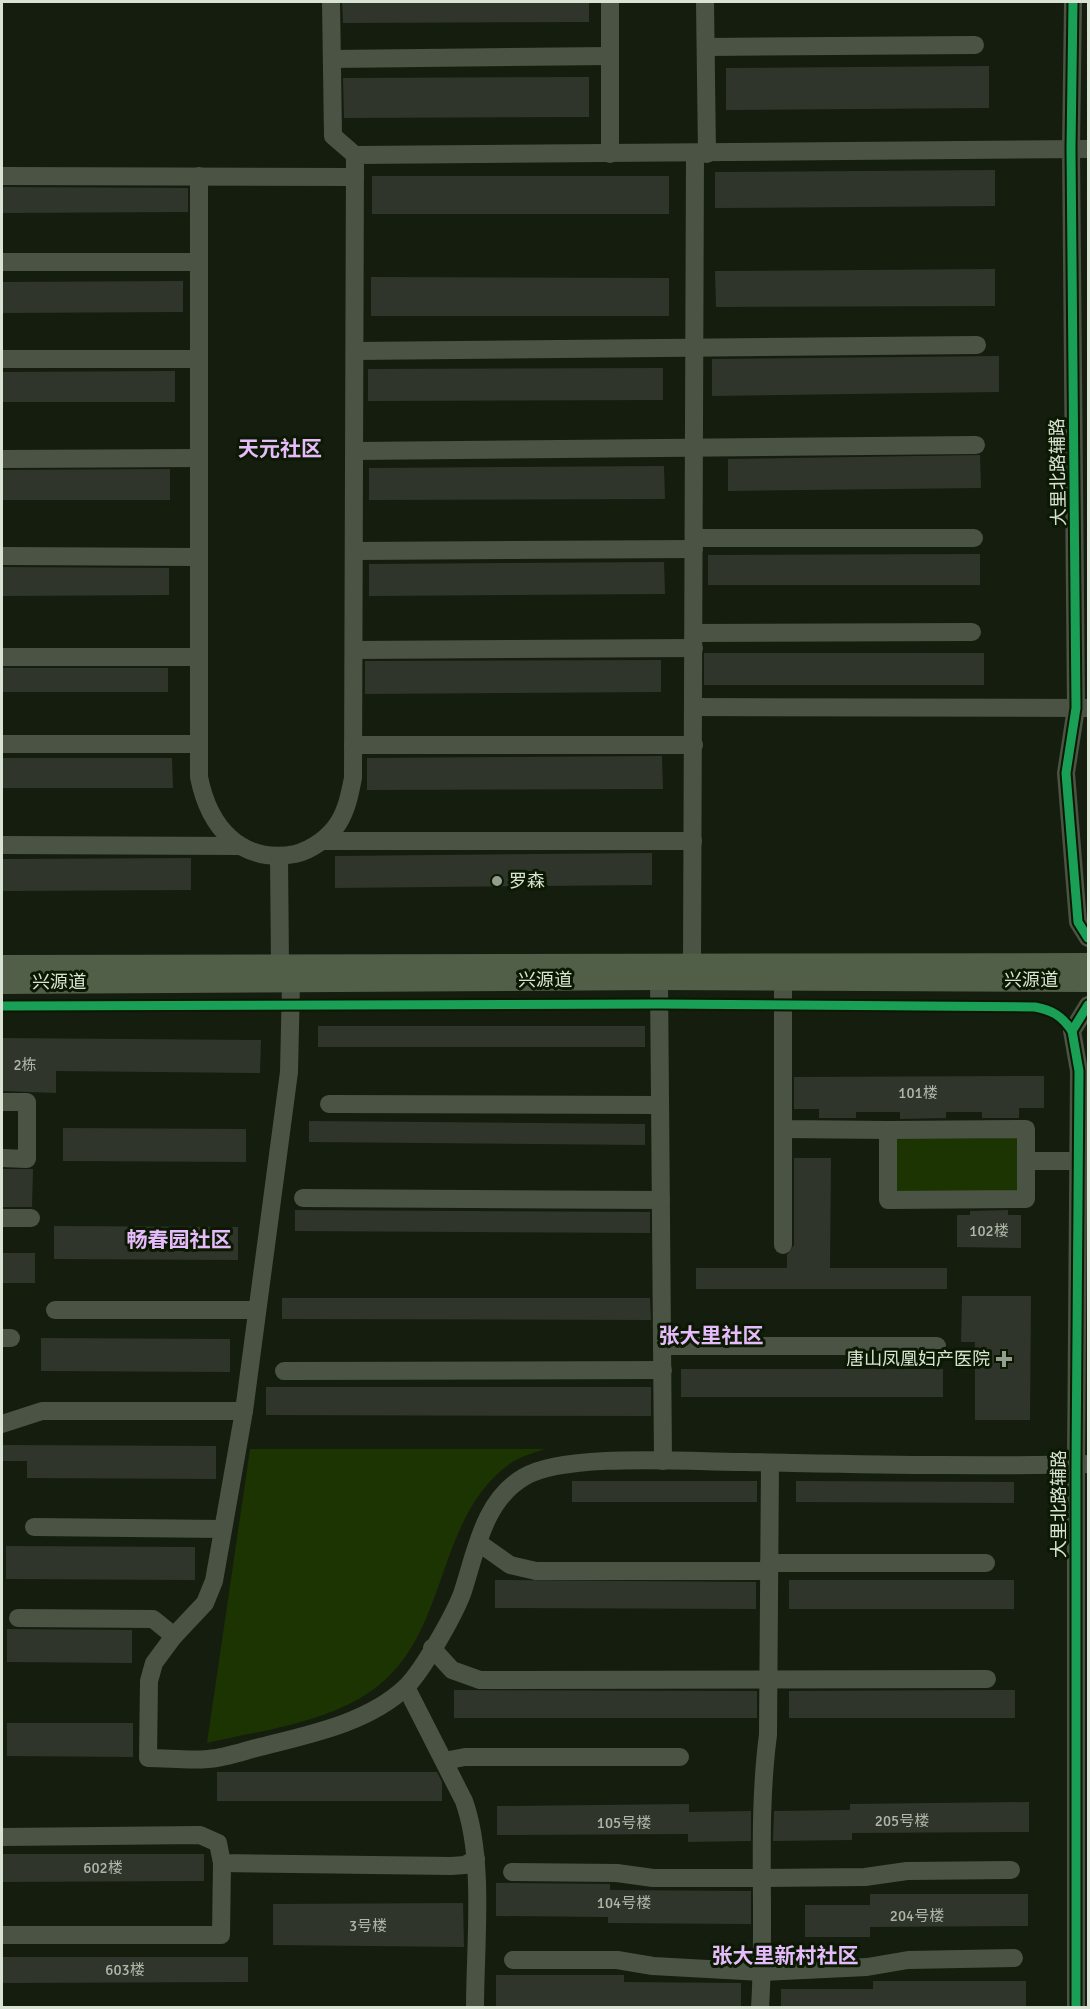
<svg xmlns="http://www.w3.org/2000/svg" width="1090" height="2009" viewBox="0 0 1090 2009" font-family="Signika,'Noto Sans SC',sans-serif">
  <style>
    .green { fill: #1b3402 }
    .building { fill: #2f352a }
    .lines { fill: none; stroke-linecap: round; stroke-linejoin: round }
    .minor { stroke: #4b5444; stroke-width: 18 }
    .major { stroke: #515e48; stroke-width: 22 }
    .cycleway-casing { stroke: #0b1902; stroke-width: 13 }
    .cycleway { stroke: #1a9f57; stroke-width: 9 }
    .poi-dot { fill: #949e8e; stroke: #0b1902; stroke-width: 2 }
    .labels { text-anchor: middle; stroke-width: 6; stroke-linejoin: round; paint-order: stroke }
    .number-label { font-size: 15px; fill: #aeb8a9 }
    .street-label { font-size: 18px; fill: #d9e3d3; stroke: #0b1902 }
    .poi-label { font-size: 18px; fill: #d9e3d3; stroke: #0b1902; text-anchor: start }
    .quarter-label { font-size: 21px; font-weight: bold; fill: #e6bbfc; stroke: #0b1902 }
  </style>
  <rect width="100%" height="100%" fill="#151d0f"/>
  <!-- green -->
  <g class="green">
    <rect x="892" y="1133" width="130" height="63"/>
    <path d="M250 1449H545C534 1453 521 1456 511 1463 438 1514 449 1621 386 1679 340 1722 266 1729 207 1743Z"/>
  </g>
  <!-- building -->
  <g class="building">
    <polygon points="342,2 589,2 589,22 343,23"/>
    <polygon points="989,66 989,108 726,110 726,68"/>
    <polygon points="589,77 589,117 344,118 343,78"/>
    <polygon points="995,170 995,206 715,208 715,172"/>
    <rect x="372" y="176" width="297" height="38"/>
    <polygon points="2,187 188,188 188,212 2,213"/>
    <polygon points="995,269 995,306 716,307 715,271"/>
    <polygon points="371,277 669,278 669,316 371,316"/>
    <polygon points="183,281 183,312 2,313 2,282"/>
    <polygon points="999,356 999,392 712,396 712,359"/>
    <polygon points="663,368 663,400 368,401 368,369"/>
    <polygon points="175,371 175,402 2,402 2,372"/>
    <polygon points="980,455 981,488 728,491 728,459"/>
    <polygon points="664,466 665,499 369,500 369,468"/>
    <polygon points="170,469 170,500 2,500 2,470"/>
    <polygon points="980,554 980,585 708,585 708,555"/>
    <polygon points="664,562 665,594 369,596 369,564"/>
    <polygon points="2,567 169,568 169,595 2,596"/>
    <rect x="704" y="653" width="280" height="32"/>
    <polygon points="661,660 661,692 365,694 365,661"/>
    <rect x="2" y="668" width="166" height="24"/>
    <polygon points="662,756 663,789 367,790 367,758"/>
    <polygon points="2,758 172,758 173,788 2,788"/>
    <polygon points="652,853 652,885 335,888 335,856"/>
    <polygon points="191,858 191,890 2,891 2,859"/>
    <rect x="318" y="1026" width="327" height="21"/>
    <polygon points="2,1038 261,1040 260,1073 56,1071 56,1093 2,1091"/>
    <polygon points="1044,1076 1044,1108 1019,1108 1019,1118 982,1118 982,1112 946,1112 946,1118 900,1119 900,1112 856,1112 856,1118 819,1118 819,1109 794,1109 794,1077"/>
    <polygon points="309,1121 645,1124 645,1145 309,1142"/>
    <polygon points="63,1128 246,1129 246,1162 63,1161"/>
    <polygon points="794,1158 831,1158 830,1268 947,1268 947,1289 696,1289 696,1268 787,1268 787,1255 794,1245"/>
    <polygon points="2,1169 33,1169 32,1207 2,1207"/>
    <polygon points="295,1210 650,1212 650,1233 295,1231"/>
    <polygon points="1008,1210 1008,1215 1021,1215 1021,1248 957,1247 957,1215 970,1215 970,1211"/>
    <polygon points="54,1226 238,1227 238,1260 54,1259"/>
    <rect x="2" y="1253" width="33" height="30"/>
    <polygon points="962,1296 1031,1296 1030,1420 975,1420 975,1342 961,1342"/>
    <polygon points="282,1298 650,1298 651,1320 282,1319"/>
    <polygon points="41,1338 230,1339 230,1372 41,1371"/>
    <rect x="681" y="1369" width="262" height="28"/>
    <polygon points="266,1387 651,1387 651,1416 266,1415"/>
    <polygon points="2,1445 216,1446 216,1479 27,1478 27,1461 2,1461"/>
    <rect x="572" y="1481" width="185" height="21"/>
    <polygon points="796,1481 1014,1482 1014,1503 796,1502"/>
    <polygon points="6,1546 195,1547 195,1580 6,1579"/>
    <polygon points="495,1580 756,1582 756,1609 495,1608"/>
    <rect x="789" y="1580" width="225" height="29"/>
    <polygon points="7,1629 132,1630 132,1663 7,1662"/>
    <polygon points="454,1690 757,1691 757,1718 454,1718"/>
    <polygon points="988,1690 1015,1690 1015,1718 789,1718 789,1691"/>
    <polygon points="7,1723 133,1723 133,1757 7,1756"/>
    <polygon points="217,1772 437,1772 442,1782 442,1801 217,1801"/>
    <polygon points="1029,1802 1029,1832 852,1833 852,1840 773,1841 774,1811 850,1810 850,1804"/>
    <polygon points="689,1804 689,1812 751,1811 751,1841 688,1842 688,1834 497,1835 497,1806"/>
    <polygon points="2,1854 204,1854 204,1881 2,1882"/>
    <polygon points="496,1883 610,1884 610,1890 751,1891 751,1924 608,1923 608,1917 496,1916"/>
    <polygon points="870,1894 1028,1894 1028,1926 870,1927 870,1937 805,1937 805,1905 870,1905"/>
    <polygon points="463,1903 464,1947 273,1945 273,1904"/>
    <polygon points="2,1957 248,1957 248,1982 2,1983"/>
    <polygon points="496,1975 624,1975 624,1982 741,1983 741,2007 496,2007"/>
    <polygon points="873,1981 1026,1981 1026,2007 781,2007 781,1989 873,1989"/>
  </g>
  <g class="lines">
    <!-- minor -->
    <g class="minor">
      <polyline points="331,2 333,136 355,155"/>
      <polyline points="705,2 707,154"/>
      <polyline points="1073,2 1071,148 1076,708 1066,773 1078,922 1088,938"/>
      <polyline points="706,47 975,45"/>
      <polyline points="332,59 610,56"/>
      <polyline points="610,154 610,2"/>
      <polyline points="2,176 355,177"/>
      <path d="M199 176V777C209 827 240 864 295 854 312 850 330 837 339 822 347 809 350 793 353 778L355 155 1088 149"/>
      <polyline points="2,262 199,262"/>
      <polyline points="355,351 977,345"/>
      <polyline points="2,359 199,359"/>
      <polyline points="355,451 976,445"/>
      <polyline points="2,459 199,458"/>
      <polyline points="694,538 974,538"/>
      <polyline points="354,551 694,549"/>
      <polyline points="2,556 199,557"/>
      <polyline points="694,633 972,632"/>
      <polyline points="354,650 694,648"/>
      <polyline points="2,657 199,657"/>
      <polyline points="694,707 1088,708"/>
      <polyline points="2,744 199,744"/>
      <polyline points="353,745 694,745"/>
      <polyline points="323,841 693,841"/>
      <polyline points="2,845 240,846"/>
      <polyline points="279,857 280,965"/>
      <polyline points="692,963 695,154"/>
      <polyline points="659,979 663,1461"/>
      <polyline points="783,979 783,1129 888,1130"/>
      <path d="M291 982 289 1072 244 1411 214 1581 205 1603 174 1636 154 1663 149 1681 148 1758C168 1758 189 1761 208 1759 224 1758 241 1752 256 1748 306 1735 367 1724 406 1687 423 1670 453 1617 462 1594 476 1552 483 1501 524 1477 566 1452 693 1462 745 1462 859 1464 974 1467 1088 1464"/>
      <polyline points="2,1102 27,1102 27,1159 2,1158"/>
      <polyline points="329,1104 660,1105"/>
      <polyline points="783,1129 783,1245"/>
      <polyline points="1026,1161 1026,1199 888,1200 888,1130 1026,1129 1026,1161 1078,1161"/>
      <polyline points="303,1198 661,1200"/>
      <polyline points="2,1218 31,1218"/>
      <polyline points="55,1310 257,1310"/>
      <polyline points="2,1338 11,1338"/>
      <polyline points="662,1346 937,1346"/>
      <polyline points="284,1371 663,1370"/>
      <polyline points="2,1424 42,1411 244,1411"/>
      <polyline points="34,1527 223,1529"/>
      <polyline points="479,1543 510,1565 536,1571 769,1571"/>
      <polyline points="769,1563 986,1563"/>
      <polyline points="18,1618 153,1619 174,1636"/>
      <polyline points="432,1648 452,1670 480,1680 987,1679"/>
      <path d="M406 1687 464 1801C485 1860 475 1944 475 2008"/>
      <polyline points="444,1761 465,1757 680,1757"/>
      <polyline points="2,1837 200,1835 218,1843 222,1863 451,1866 465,1865 476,1859"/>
      <polyline points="512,1872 617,1873 653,1878 763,1878 865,1877 907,1871 1011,1870"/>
      <polyline points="2,1935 221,1935 222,1863"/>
      <polyline points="513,1960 617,1960 653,1966 762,1972 867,1967 908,1960 1014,1958"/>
      <path d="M760 2008C766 1917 756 1825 768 1735L770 1463"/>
      <polyline points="1076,2008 1076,1464 1079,1071 1072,1031 1088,1005"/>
    </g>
    <!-- major -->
    <g class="major">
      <polyline points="2,966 1088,964"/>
      <polyline points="2,983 659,979 1088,981"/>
    </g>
    <defs>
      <g id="cycleway">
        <polyline points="1073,2 1071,148 1076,708 1066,773 1078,922 1088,938"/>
        <path d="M2 1006 659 1004 1035 1007C1052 1010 1062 1016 1072 1031"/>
        <polyline points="1076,2008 1076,1464 1079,1071 1072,1031 1088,1005"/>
      </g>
    </defs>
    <!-- cycleway casing -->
    <use href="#cycleway" class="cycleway-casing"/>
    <!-- cycleway -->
    <use href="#cycleway" class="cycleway"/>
  </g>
  <!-- markers -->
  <g class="poi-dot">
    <circle cx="497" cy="881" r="6"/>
    <path d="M1001 1350h6v6h6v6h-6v6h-6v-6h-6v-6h6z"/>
  </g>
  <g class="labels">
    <!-- number labels -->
    <g class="number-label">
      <text x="25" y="1070">2栋</text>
      <text x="918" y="1098">101楼</text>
      <text x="989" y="1236">102楼</text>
      <text x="902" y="1826">205号楼</text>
      <text x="624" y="1828">105号楼</text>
      <text x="103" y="1873">602楼</text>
      <text x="624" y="1908">104号楼</text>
      <text x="917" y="1921">204号楼</text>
      <text x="368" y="1931">3号楼</text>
      <text x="125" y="1975">603楼</text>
    </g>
    <!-- street labels -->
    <g class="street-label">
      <text transform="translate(1058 472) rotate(-91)" y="6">大里北路辅路</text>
      <text x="545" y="986">兴源道</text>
      <text x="1031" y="986">兴源道</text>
      <text x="59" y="988">兴源道</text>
      <text transform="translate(1059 1504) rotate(-90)" y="6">大里北路辅路</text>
    </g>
    <!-- poi labels -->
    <g class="poi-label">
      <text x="509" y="887">罗森</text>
      <text x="990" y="1365" text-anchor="end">唐山凤凰妇产医院</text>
    </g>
    <!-- quarter labels -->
    <g class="quarter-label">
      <text x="280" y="456">天元社区</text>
      <text x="179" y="1247">畅春园社区</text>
      <text x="711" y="1343">张大里社区</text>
      <text x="785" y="1963">张大里新村社区</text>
    </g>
  </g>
  <!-- border -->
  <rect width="1090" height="2009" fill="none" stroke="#d9e3d3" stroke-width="6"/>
</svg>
